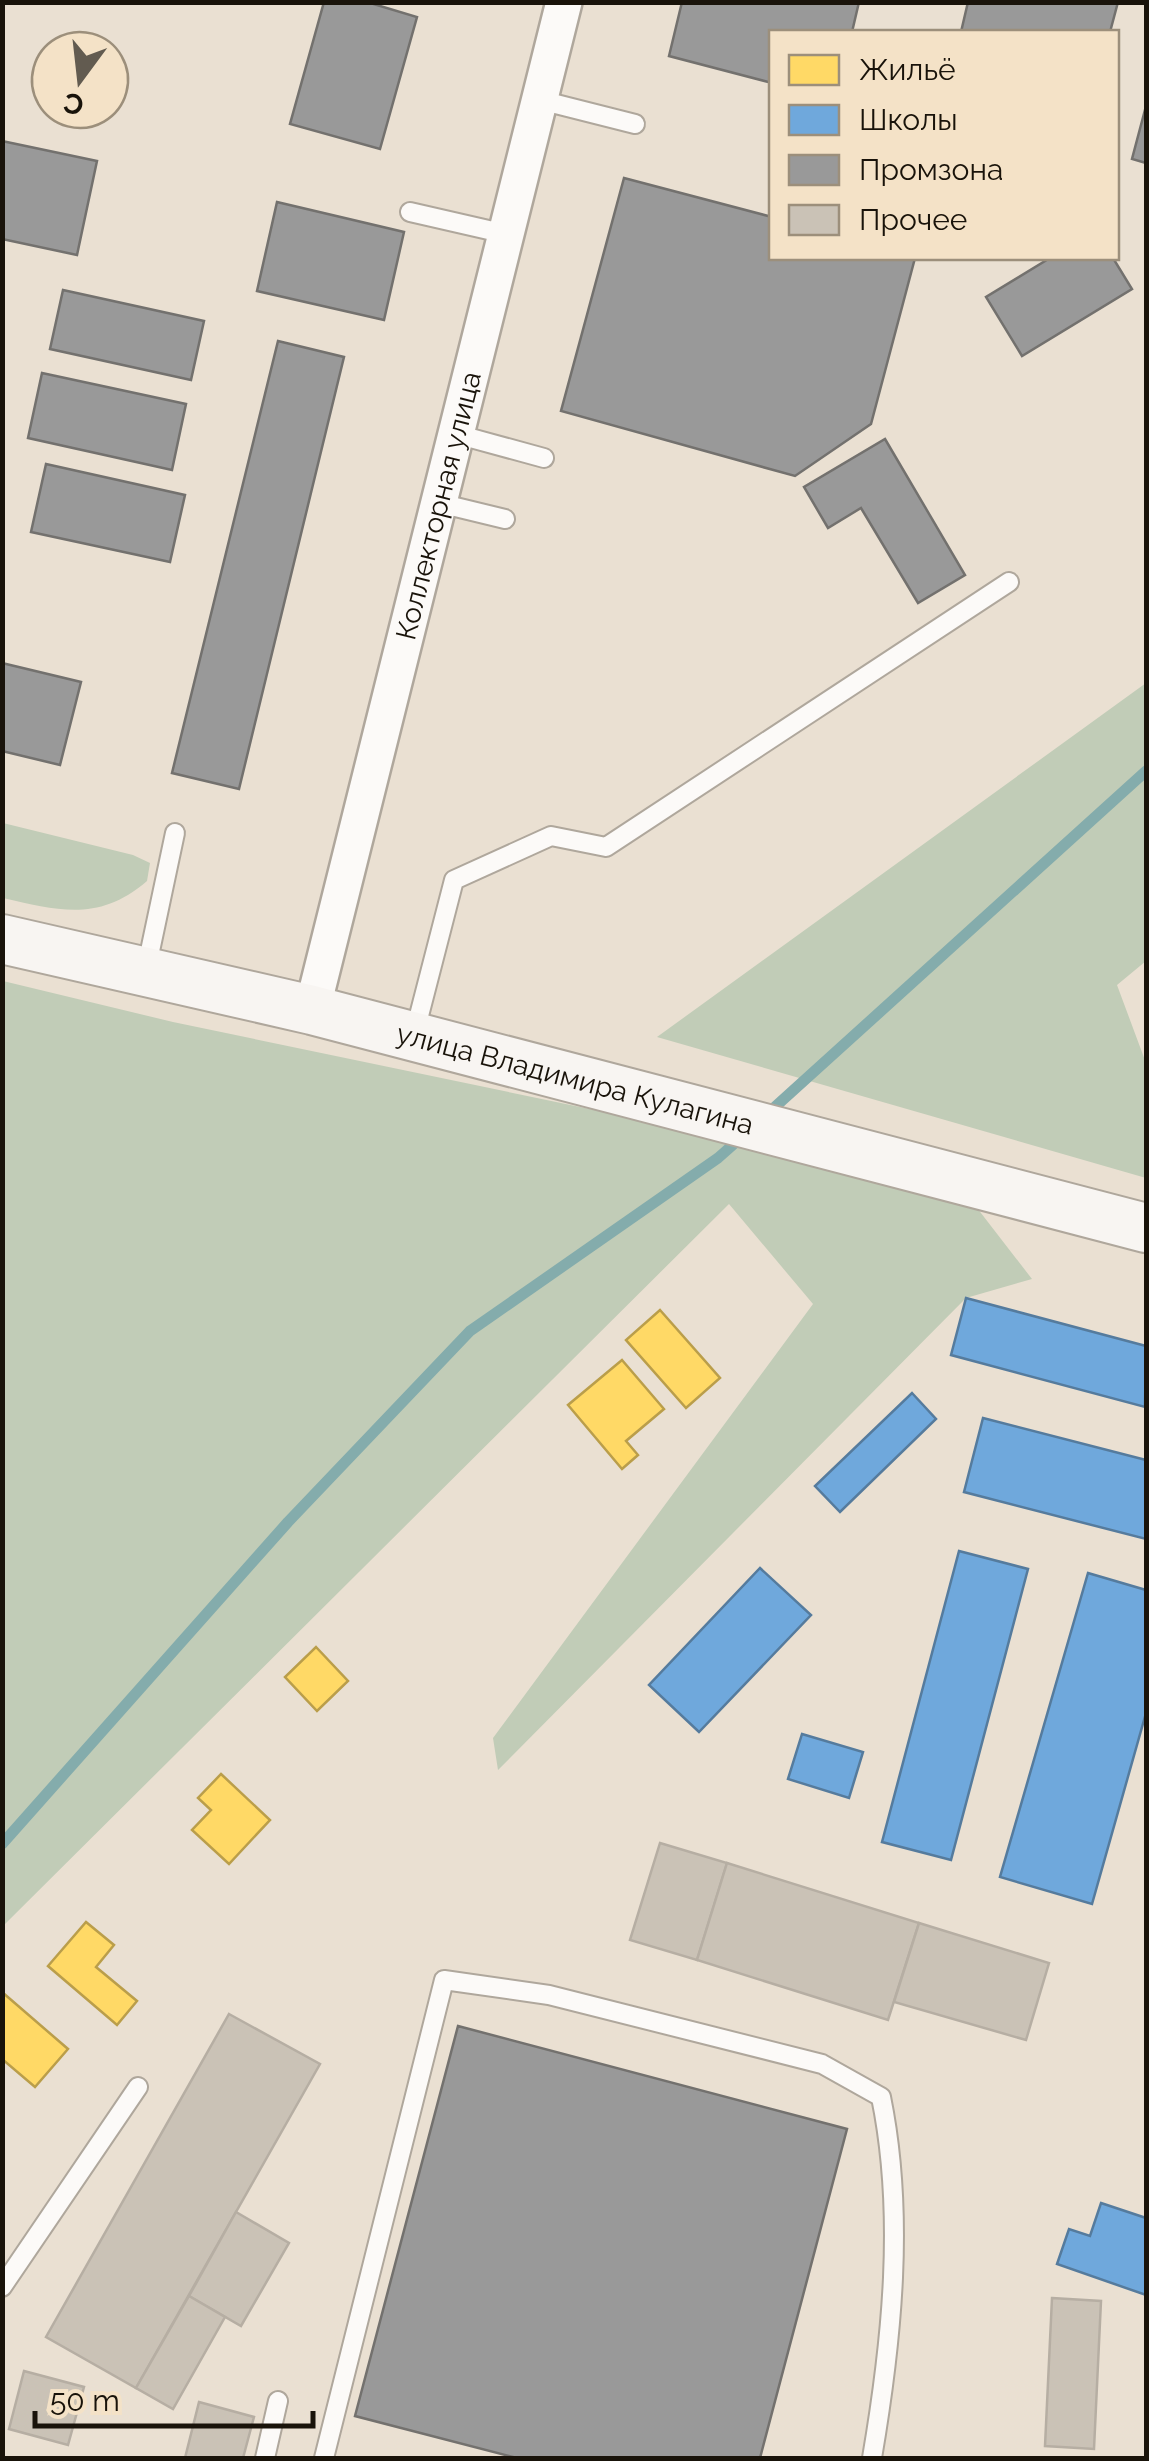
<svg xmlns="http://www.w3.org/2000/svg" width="1149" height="2461" viewBox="0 0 1149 2461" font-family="Raleway,sans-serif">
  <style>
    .green { fill: #c1ccb7 }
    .homes { fill: #ffd966; stroke: #ba9e4a; stroke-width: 2.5 }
    .schools { fill: #6fa8dc; stroke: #557b9d; stroke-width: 2.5 }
    .industry { fill: #999; stroke: #73716e; stroke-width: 2.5 }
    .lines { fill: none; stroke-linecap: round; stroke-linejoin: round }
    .stream { stroke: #84acac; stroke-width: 11 }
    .building { fill: #cac2b6; stroke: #b6aea3; stroke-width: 2.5 }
    .lane-casing { stroke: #afa79c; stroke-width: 22 }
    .street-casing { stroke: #afa79c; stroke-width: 40 }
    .secondary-casing { stroke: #afa79c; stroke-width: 52 }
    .lane { stroke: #fcfaf8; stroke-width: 18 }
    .street { stroke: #fcfaf8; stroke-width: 35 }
    .secondary { stroke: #f8f5f2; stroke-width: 48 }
    .labels { text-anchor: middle; stroke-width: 10; stroke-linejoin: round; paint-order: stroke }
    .street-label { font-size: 28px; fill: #19130a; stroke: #f4e2c7 }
  </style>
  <rect width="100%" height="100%" fill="#eae0d2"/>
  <!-- green -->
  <g class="green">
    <polygon points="1146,683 1146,961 1117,985 1146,1063 1146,1178 657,1037"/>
    <path d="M3 823 133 855 150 863 147 881C99 922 60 911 3 898Z"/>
    <polygon points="3,981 173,1022 633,1118 974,1204 1032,1279 966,1298 498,1770 493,1738 813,1304 729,1204 3,1926"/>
  </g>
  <!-- homes -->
  <g class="homes">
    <polygon points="660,1310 720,1378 686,1408 626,1340"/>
    <polygon points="622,1360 664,1409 626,1441 638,1455 622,1469 568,1405"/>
    <polygon points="316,1647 348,1681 317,1711 285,1677"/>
    <polygon points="221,1774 270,1820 229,1864 192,1830 211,1810 198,1798"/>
    <polygon points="86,1922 114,1945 96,1967 137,2001 117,2025 48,1966"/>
    <polygon points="2,1992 68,2049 35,2087 2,2059"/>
  </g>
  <!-- schools -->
  <g class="schools">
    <polygon points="966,1298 1146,1346 1145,1407 951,1355"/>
    <polygon points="912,1393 936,1419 840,1512 815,1486"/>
    <polygon points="983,1418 1146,1460 1146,1539 964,1492"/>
    <polygon points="959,1551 1028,1569 951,1860 882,1842"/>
    <polygon points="760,1568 811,1615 699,1732 649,1685"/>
    <polygon points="1088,1573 1146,1590 1146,1713 1092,1904 1000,1877"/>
    <polygon points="802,1734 863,1752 849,1798 788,1779"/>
    <polygon points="1101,2203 1146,2218 1146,2295 1057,2264 1069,2229 1090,2236"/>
  </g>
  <!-- industry -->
  <g class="industry">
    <polygon points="324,2 367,2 417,17 380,149 290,124"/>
    <polygon points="682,2 859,2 852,32 772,32 772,83 669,56"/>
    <polygon points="968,2 1118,2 1110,32 961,32"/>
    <polygon points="1146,106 1146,163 1132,159"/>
    <polygon points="2,141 97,161 77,255 2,239"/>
    <polygon points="624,178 772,217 772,258 915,258 871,424 795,476 561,411"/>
    <polygon points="277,202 404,232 384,320 257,291"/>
    <polygon points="1050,258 1113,258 1132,289 1022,356 986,297"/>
    <polygon points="63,290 204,321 191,380 50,349"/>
    <polygon points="278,341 344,357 239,789 172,773"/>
    <polygon points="42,373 186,404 172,470 28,438"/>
    <polygon points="885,439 965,575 918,603 861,508 828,528 804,487"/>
    <polygon points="46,464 185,495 170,562 31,532"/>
    <polygon points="2,663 81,682 60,765 2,751"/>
    <polygon points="458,2026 847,2129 760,2458 517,2458 355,2416"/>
  </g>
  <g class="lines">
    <!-- stream -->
    <g class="stream">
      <polyline points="765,1116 1146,771"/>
      <polyline points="2,1844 288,1522 470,1331 718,1158 744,1135"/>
    </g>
  </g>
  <!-- building -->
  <g class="building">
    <polygon points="660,1843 727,1863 697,1960 630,1940"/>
    <polygon points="727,1863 919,1923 888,2020 697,1960"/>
    <polygon points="919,1923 1049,1963 1026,2040 894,2002"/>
    <polygon points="229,2014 320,2064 136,2388 46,2337"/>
    <polygon points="236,2212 289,2243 241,2326 189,2296"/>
    <polygon points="189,2296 225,2317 173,2409 136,2388"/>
    <polygon points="1052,2298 1101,2301 1094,2449 1045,2446"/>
    <polygon points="24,2371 84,2387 68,2445 9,2429"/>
    <polygon points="199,2402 254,2417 243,2458 185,2458"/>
  </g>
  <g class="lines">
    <defs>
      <g id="lane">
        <polyline points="540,100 635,124"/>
        <polyline points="410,212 506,234"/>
        <polyline points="456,434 544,458"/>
        <polyline points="439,503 505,519"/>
        <polyline points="146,970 175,833"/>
        <polyline points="414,1035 454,880 551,836 606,847 1009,582"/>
        <polyline points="2,2287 138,2087"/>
        <polyline points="265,2458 278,2401"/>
        <path d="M324 2458 444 1980 549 1995 822 2064 881 2097C905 2214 892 2341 872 2458"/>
      </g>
      <g id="street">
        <path id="s1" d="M312 1010 564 2"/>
      </g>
      <g id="secondary">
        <path id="s2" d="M2 939 312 1010 1146 1228"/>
      </g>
    </defs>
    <!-- lane casing -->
    <use href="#lane" class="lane-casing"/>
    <!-- street casing -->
    <use href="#street" class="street-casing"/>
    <!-- secondary casing -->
    <use href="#secondary" class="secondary-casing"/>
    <!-- lane -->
    <use href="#lane" class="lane"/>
    <!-- street -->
    <use href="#street" class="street"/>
    <!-- secondary -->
    <use href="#secondary" class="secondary"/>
  </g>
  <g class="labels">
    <!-- street labels -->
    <g class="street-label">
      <text dy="10" stroke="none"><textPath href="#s1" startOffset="520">Коллекторная улица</textPath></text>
      <text dy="10" stroke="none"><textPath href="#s2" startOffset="590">улица Владимира Кулагина</textPath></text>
    </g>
  </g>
  <!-- border -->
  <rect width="1149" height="2461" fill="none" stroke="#19130a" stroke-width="10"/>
  <!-- legend -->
  <rect x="769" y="30" width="350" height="230" fill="#f4e2c7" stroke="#9c8f7b" stroke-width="2.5"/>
  <rect x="789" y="55" width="50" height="30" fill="#ffd966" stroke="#9c8f7b" stroke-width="2.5"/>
  <text x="859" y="80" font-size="30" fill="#19130a">Жильё</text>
  <rect x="789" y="105" width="50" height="30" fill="#6fa8dc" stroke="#9c8f7b" stroke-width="2.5"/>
  <text x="859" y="130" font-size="30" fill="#19130a">Школы</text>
  <rect x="789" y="155" width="50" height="30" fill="#999999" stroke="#9c8f7b" stroke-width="2.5"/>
  <text x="859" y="180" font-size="30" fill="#19130a">Промзона</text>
  <rect x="789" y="205" width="50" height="30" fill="#cac2b6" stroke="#9c8f7b" stroke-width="2.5"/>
  <text x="859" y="230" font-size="30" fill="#19130a">Прочее</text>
  <!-- north arrow -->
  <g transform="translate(80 80) rotate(195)"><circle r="48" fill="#f4e2c7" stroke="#9c8f7b" stroke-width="2.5"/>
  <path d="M0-8L18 38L0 25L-18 38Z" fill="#625b50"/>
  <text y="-15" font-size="28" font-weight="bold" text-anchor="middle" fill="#19130a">С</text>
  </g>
  <!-- scale -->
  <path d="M35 2411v15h278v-15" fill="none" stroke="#19130a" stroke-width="5"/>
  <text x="50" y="2411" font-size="30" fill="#19130a" stroke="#f4e2c7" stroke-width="8" paint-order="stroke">50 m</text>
</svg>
